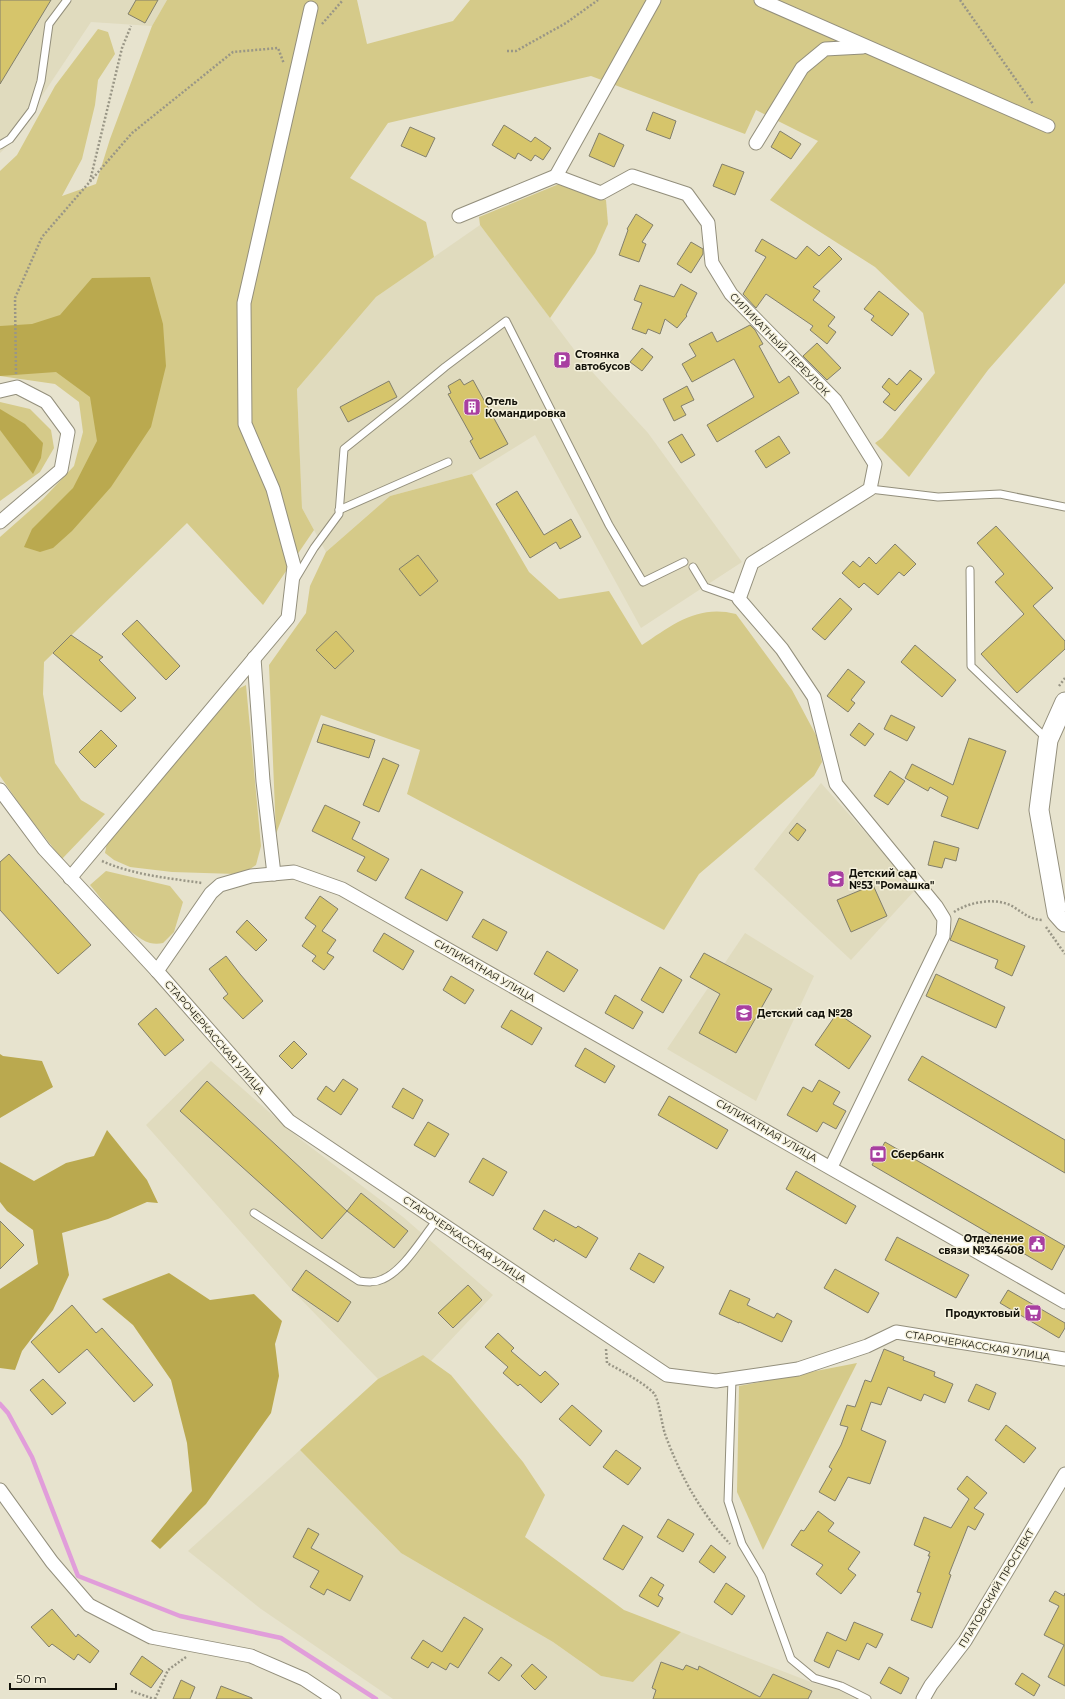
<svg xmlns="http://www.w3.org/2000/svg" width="1065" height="1699" viewBox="0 0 1065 1699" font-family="Montserrat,sans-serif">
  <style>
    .built { fill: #e0dbbe }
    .green { fill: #d5ca89 }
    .forest { fill: #baa94f }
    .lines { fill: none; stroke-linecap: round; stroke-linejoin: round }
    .stream { stroke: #e19dda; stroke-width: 4.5 }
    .building { fill: #d6c56b; stroke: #827f6c }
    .lane-casing { stroke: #938f7c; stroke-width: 9 }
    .street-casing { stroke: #938f7c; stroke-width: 15 }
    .secondary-casing { stroke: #938f7c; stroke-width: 21 }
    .path { stroke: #999686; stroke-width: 2.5; stroke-dasharray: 2 2; stroke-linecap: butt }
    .lane { stroke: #fff; stroke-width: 7 }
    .street { stroke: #fff; stroke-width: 13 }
    .secondary { stroke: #fff; stroke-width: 19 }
    .labels { text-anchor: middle; stroke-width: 3; stroke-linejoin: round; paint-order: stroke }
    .street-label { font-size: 10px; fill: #121109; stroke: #f4f0db }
    .poi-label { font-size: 10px; font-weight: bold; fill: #121109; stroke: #f4f0db; text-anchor: start }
  </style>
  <rect width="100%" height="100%" fill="#e7e3ce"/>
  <!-- built -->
  <g class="built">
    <polygon points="0,0 167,0 152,26 91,22 12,141 0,153"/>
    <polygon points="480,225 585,364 648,433 742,562 641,628 535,435 472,474 390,496 326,552 302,508 297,389 376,297"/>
    <polygon points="821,783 916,889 851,960 754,869"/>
    <polygon points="745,933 814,976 756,1101 667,1049"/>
    <polygon points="211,1061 300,1139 403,1217 493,1295 431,1361 423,1355 378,1379 292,1290 146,1125"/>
    <polygon points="300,1450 401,1553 553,1642 601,1676 633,1682 681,1632 816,1684 839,1690 855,1699 393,1699 261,1609 188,1551"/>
  </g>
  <!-- green -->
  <g class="green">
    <polygon points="167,0 357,0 367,44 453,21 470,0 1065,0 1065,283 988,370 909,477 875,443 882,438 935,373 923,313 875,267 770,200 818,141 756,110 745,134 591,76 388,123 350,178 426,222 434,257 376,297 297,389 302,508 314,530 263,605 187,523 44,662 43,694 55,763 81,800 105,814 62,859 25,812 0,776 0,537 43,499 74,466 83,432 79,402 55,384 0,376 0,171 17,155 55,86 98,29 108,32 115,54 98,80 95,105 82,159 62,196 96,184 110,139 152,26"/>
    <polygon points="559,184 606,200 608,224 595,253 550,318 480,225 479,217"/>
    <polygon points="0,402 30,409 51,430 54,448 40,472 0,501"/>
    <path d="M472 474 529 572 559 599 609 591 642 645C672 625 698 604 736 614L792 690 817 737 822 762 814 776 699 874 664 930 407 794 420 750 321 715 276 834 269 665 306 613 310 586 326 552 390 496Z"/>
    <polygon points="246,685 261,846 256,865 247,871 236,874 172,872 130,867 114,860 105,853 107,843 226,702 238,689"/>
    <path d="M106 871 170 886 183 902 174 932 163 943C159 944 154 944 150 943 128 936 105 903 90 885Z"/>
    <polygon points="423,1355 451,1375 523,1462 545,1495 525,1537 624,1610 681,1632 633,1682 601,1676 553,1642 401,1553 300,1450 378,1379"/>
    <polygon points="857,1363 763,1550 737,1492 739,1386"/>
  </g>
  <!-- forest -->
  <g class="forest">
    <polygon points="150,277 163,324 166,366 151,427 111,487 72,531 53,548 40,552 24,547 32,529 73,488 97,441 90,397 56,372 0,376 0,326 32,324 60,315 92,278"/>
    <polygon points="0,409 25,424 43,443 41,458 33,474 0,430"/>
    <polygon points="0,1054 3,1056 42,1061 53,1087 0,1118"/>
    <polygon points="107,1130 147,1180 158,1203 147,1202 108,1219 62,1233 69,1275 53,1310 22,1351 15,1370 0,1368 0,1289 38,1264 33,1230 7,1211 0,1202 0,1162 34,1181 66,1163 94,1156"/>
    <polygon points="169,1273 210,1300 254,1294 282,1321 275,1344 279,1376 271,1413 206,1504 160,1549 151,1541 192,1491 187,1443 171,1380 133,1325 102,1299"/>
  </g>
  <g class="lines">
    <!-- stream -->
    <polyline class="stream" points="0,1404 8,1413 32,1457 78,1576 180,1616 281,1638 376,1699"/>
  </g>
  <!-- building -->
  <g class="building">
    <polygon points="0,0 51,0 0,84"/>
    <polygon points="136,0 158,0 145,23 128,14"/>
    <polygon points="653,112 676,121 670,139 646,130"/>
    <polygon points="504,125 531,142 535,137 551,148 543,160 535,155 531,161 518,153 515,159 492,145"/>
    <polygon points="410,127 435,138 426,157 401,146"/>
    <polygon points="780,131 801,144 791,159 771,147"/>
    <polygon points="599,133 624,145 614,167 589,156"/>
    <polygon points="722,164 744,172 735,195 713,186"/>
    <polygon points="636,214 653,225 642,242 646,244 639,262 619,255 628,230 627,229"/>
    <polygon points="762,239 796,259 807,246 819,256 829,246 842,259 813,287 820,291 813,300 835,317 828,326 836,332 827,344 810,330 813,326 766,294 756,308 743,294 766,257 755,251"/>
    <polygon points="691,242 703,249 703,254 691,273 677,264"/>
    <polygon points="681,284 697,293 686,315 687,316 677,328 665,319 660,334 648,329 646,334 632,329 642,303 634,300 640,285 674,297"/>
    <polygon points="879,291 909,314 892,336 871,320 874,316 864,309"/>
    <polygon points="750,325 755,330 763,344 759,346 779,383 789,376 799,393 717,442 707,425 754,397 734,359 692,382 682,364 696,356 689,344 712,332 717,342"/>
    <polygon points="817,343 841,368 827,380 803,356"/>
    <polygon points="642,348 653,357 642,371 630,362"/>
    <polygon points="910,370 922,379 895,411 883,402 890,394 882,387 889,378 897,385"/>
    <polygon points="460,379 464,385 473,380 508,444 480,459 470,441 473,439 448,394 451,393 448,386"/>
    <polygon points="389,381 397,397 348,422 340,407"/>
    <polygon points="687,386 694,400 681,406 686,415 674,421 663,399"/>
    <polygon points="682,434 695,455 681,463 668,442"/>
    <polygon points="779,436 790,453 766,468 755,451"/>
    <polygon points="517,491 544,535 571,519 581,537 560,549 556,542 530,558 496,504"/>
    <polygon points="996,526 1053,588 1033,606 1065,641 1065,649 1017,693 981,654 1024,614 995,582 1004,574 977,543"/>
    <polygon points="895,544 916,564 904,576 899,572 878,595 864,583 859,588 842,573 853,561 860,567 869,557 876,564"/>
    <polygon points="418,555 438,581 420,596 399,569"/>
    <polygon points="840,598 852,609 825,640 812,629"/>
    <polygon points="137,620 180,666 166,680 122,634"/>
    <polygon points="336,631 354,651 335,669 316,650"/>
    <polygon points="71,635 103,657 99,660 136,698 121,712 53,653"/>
    <polygon points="915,645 956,680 942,697 901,662"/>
    <polygon points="848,669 865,682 851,700 855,703 848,712 827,696"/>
    <polygon points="891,715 915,727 907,741 884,729"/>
    <polygon points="859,723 874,734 865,746 850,735"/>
    <polygon points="323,724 375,740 369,758 317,742"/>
    <polygon points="101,730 117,746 95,768 79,752"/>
    <polygon points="969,738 1006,751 978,829 941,816 948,797 930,787 928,791 905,778 912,764 953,785"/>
    <polygon points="383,758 399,765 379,812 363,805"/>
    <polygon points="890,771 905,781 888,805 874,796"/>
    <polygon points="325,805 360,822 352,839 389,859 376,881 357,871 365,857 312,831"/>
    <polygon points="797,823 806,830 798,841 789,833"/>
    <polygon points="934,841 959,848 956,861 945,858 942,868 928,865"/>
    <polygon points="9,854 91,945 58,974 0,910 0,862"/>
    <polygon points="421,869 463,892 447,921 405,898"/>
    <polygon points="873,885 887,916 851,932 837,900"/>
    <polygon points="320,896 338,909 322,931 336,940 327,953 334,957 324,970 312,961 316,956 302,946 316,926 305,918"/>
    <polygon points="959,918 1025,946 1012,976 995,968 998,960 950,940"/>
    <polygon points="483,919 507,932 497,951 472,937"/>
    <polygon points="247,920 267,940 256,951 236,932"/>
    <polygon points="384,933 414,951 403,970 373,951"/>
    <polygon points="547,951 578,970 564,992 534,974"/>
    <polygon points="704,953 772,989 736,1053 699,1033 720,994 690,977"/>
    <polygon points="226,956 240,974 263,1001 243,1019 223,998 228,994 209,969"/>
    <polygon points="660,967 682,980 663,1013 641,1000"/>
    <polygon points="936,974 1005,1007 996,1028 926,996"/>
    <polygon points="451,976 474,990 465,1004 443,990"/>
    <polygon points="615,995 643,1012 633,1029 605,1013"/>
    <polygon points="156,1008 184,1040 165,1056 138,1024"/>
    <polygon points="511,1010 542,1028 532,1045 501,1027"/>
    <polygon points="837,1013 871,1036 849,1069 815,1045"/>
    <polygon points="294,1041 307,1054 292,1069 279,1056"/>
    <polygon points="585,1048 615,1066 605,1083 575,1066"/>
    <polygon points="922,1056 1065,1140 1065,1173 908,1080"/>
    <polygon points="343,1079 358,1089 341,1115 317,1099 326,1086 334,1092"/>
    <polygon points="819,1080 840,1092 833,1104 846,1111 836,1129 823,1122 817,1132 787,1115 803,1087 812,1092"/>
    <polygon points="207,1081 347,1211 322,1239 180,1111"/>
    <polygon points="403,1088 423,1100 413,1119 392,1107"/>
    <polygon points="669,1096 728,1130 717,1149 658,1115"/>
    <polygon points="428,1122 449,1134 435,1157 414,1145"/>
    <polygon points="885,1142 1065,1246 1052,1270 872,1165"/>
    <polygon points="483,1158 507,1172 493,1196 469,1182"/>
    <polygon points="796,1171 856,1206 846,1224 786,1189"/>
    <polygon points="361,1193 408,1231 394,1248 347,1211"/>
    <polygon points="544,1210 576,1228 578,1226 598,1238 586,1258 555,1239 554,1242 533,1229"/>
    <polygon points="0,1221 24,1245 0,1269"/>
    <polygon points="897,1237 969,1275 956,1298 885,1260"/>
    <polygon points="639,1253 664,1267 654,1283 630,1269"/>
    <polygon points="835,1269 879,1293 868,1313 824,1288"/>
    <polygon points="306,1270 351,1302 338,1322 292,1290"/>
    <polygon points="468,1285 482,1300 453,1328 438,1313"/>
    <polygon points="730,1290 750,1299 747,1305 774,1318 777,1313 792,1321 782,1342 739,1322 739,1323 719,1314"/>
    <polygon points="1008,1290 1065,1323 1065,1328 1059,1338 1000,1303"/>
    <polygon points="72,1305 96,1333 102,1328 153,1385 134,1402 87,1349 59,1373 31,1342"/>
    <polygon points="498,1333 514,1348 511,1351 540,1376 545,1371 559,1384 541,1403 520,1384 518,1386 503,1373 508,1367 485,1347"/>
    <polygon points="884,1349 904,1357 903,1360 935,1372 934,1376 953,1384 945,1403 924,1394 921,1401 888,1387 881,1405 871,1402 861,1430 886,1441 870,1484 848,1477 835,1501 819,1492 832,1469 829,1467 841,1445 848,1427 840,1425 847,1405 855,1407 865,1380 871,1382"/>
    <polygon points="43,1379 66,1403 52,1415 30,1390"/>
    <polygon points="976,1384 996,1393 989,1410 968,1401"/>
    <polygon points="572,1405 602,1431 590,1446 559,1419"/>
    <polygon points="1006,1425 1036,1448 1024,1463 995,1440"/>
    <polygon points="616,1450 641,1468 628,1485 603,1467"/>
    <polygon points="967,1476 987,1493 974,1508 984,1514 975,1530 968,1526 949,1574 951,1575 932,1628 911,1620 921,1593 917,1592 930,1556 928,1556 930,1552 914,1545 924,1517 951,1528 969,1499 957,1489"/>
    <polygon points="818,1511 834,1523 828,1531 860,1552 848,1569 856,1575 841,1594 816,1574 823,1565 791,1545 801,1530 804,1531"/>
    <polygon points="668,1519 694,1534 683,1552 657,1537"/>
    <polygon points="623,1525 643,1537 623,1570 603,1559"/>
    <polygon points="308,1528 319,1534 311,1548 363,1576 350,1601 327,1589 324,1595 310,1587 319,1571 293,1557"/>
    <polygon points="711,1545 726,1557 714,1573 699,1562"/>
    <polygon points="651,1577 664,1585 658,1595 663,1598 658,1607 639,1596"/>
    <polygon points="726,1583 745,1596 732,1615 714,1602"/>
    <polygon points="1055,1591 1064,1596 1065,1593 1065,1686 1048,1677 1064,1645 1044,1635 1059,1606 1049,1601"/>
    <polygon points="52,1609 76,1637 78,1634 99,1651 90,1663 78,1654 74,1660 52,1644 49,1647 31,1627"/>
    <polygon points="464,1617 483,1629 458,1668 450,1663 446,1670 432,1662 428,1668 411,1658 423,1640 442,1652"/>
    <polygon points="854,1622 883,1634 876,1648 867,1643 859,1660 837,1650 829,1668 814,1661 827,1632 846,1641"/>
    <polygon points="142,1656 163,1671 151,1688 130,1674"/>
    <polygon points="501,1657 512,1665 499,1681 488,1673"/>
    <polygon points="661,1662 683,1670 686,1665 698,1670 699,1666 760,1697 773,1674 812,1691 808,1699 653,1699 656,1690 652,1688"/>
    <polygon points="532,1664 547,1677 535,1690 521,1676"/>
    <polygon points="889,1667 909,1678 901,1694 880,1683"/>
    <polygon points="1022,1673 1040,1685 1034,1696 1015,1684"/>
    <polygon points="181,1680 195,1687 190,1699 173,1699"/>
    <polygon points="221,1686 252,1698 252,1699 216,1699"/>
  </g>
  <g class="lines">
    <defs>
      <g id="lane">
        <polyline points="0,145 10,139 32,110 41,81 49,24 67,0"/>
        <polyline points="870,489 938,497 1000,494 1065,507"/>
        <polyline points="339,510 448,462"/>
        <polyline points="693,567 705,587 739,599"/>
        <polyline points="970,570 971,666 1048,740"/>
        <polyline points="296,578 314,548 339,514 344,449 404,401 445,367 506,321 609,525 643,582 684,562"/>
        <path d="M254 1213 359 1281C367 1282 375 1283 383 1279 404 1270 422 1238 437 1220"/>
        <polyline points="732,1379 728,1501 742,1544 761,1576 791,1659 814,1678 841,1686 867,1699"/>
      </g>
      <g id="street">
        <polyline points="761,0 1048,126"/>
        <polyline points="756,143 802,68 825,49 863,47"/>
        <polyline points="556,176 654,0"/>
        <polyline points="459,216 556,176 601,193 632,176 687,194 708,223 712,263 731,294 835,400 875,464 870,489 752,563 739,599 782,649 814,697 836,784 936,906 944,919 943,936 831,1167"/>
        <polyline points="0,391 17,387 46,402 68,432 61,470 0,522"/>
        <polyline points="254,658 263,781 274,874"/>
        <polyline points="0,790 44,849 157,971 289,1121 667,1375 716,1381 798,1369 867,1346 896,1332 1065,1359"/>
        <polyline points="70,878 288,618 294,566 273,489 245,424 244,303 311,8"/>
        <polyline points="157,971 211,893 220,885 251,876 294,872 342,889 1065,1302"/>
        <polyline points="0,1490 52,1562 89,1605 151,1637 251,1656 304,1679 334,1699"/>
        <polyline points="923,1699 931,1685 965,1641 1065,1474"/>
      </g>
      <polyline id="secondary" points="1065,702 1048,740 1039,810 1057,913 1065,922"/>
    </defs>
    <!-- lane casing -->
    <use href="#lane" class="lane-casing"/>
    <!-- street casing -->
    <use href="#street" class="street-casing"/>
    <!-- secondary casing -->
    <use href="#secondary" class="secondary-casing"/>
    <!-- path -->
    <g class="path">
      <polyline points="960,0 1033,104"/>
      <polyline points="322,24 343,0"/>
      <polyline points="507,51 516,51 566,23 598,0"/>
      <polyline points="90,181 122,48 131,26"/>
      <polyline points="16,374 15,298 42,237 132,133 233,52 278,48 284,64"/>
      <polyline points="1059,686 1065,678"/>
      <path d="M102 861C133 875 168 878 202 883"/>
      <path d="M954 912C969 902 995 897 1012 906 1022 912 1030 920 1043 920"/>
      <polyline points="1046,927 1065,954"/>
      <path d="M606 1349 607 1363C618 1369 650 1386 655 1395 659 1402 662 1425 665 1434 680 1475 700 1512 730 1544"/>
      <polyline points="131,1691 154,1699"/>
      <polyline points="155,1699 168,1670 186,1657"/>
    </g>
    <!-- lane -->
    <use href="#lane" class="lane"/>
    <!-- street -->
    <use href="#street" class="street"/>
    <!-- secondary -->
    <use href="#secondary" class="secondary"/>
  </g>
  <!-- icons -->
  <defs>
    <symbol id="parking-square" viewBox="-11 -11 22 22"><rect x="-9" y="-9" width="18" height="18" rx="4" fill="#a83fa1" stroke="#f4f0db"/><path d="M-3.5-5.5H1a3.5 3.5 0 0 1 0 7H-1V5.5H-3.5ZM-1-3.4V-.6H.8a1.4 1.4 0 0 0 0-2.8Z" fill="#fff"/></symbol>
    <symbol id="building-square" viewBox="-11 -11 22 22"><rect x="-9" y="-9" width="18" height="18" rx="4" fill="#a83fa1" stroke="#f4f0db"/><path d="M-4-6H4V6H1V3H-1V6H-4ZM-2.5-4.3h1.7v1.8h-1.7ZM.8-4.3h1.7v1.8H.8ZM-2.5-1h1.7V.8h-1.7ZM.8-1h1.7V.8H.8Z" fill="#fff"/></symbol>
    <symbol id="school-square" viewBox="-11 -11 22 22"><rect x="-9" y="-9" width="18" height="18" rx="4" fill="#a83fa1" stroke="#f4f0db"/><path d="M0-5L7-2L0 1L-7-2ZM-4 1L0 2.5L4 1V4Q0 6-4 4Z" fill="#fff"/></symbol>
    <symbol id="bank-square" viewBox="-11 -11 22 22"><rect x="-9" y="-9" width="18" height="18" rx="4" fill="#a83fa1" stroke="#f4f0db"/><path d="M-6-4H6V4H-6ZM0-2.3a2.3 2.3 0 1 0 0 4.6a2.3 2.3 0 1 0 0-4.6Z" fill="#fff"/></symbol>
    <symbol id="civic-square" viewBox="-11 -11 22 22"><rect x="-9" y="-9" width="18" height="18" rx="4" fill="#a83fa1" stroke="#f4f0db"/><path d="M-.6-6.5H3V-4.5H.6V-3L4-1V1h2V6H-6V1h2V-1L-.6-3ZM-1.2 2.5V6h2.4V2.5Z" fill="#fff"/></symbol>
    <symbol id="supermarket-square" viewBox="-11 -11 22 22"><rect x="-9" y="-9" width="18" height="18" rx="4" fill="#a83fa1" stroke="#f4f0db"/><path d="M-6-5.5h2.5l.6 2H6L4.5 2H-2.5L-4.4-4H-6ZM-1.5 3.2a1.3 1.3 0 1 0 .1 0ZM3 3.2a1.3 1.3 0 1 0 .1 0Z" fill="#fff"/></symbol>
  </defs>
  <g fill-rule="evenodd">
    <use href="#parking-square" x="552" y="350" width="20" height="20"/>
    <use href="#building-square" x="462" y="397" width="20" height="20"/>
    <use href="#school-square" x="826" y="869" width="20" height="20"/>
    <use href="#school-square" x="734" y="1003" width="20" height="20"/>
    <use href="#bank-square" x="868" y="1144" width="20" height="20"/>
    <use href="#civic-square" x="1027" y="1234" width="20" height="20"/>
    <use href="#supermarket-square" x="1023" y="1303" width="20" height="20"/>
  </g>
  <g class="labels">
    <!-- street labels -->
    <g class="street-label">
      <text transform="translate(780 344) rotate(46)" y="4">СИЛИКАТНЫЙ ПЕРЕУЛОК</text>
      <text transform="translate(485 970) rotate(30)" y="4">СИЛИКАТНАЯ УЛИЦА</text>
      <text transform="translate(215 1037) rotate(49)" y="4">СТАРОЧЕРКАССКАЯ УЛИЦА</text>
      <text transform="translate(767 1130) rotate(30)" y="4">СИЛИКАТНАЯ УЛИЦА</text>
      <text transform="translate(465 1239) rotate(34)" y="4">СТАРОЧЕРКАССКАЯ УЛИЦА</text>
      <text transform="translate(978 1345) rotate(9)" y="4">СТАРОЧЕРКАССКАЯ УЛИЦА</text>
      <text transform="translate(996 1588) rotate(-59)" y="4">ПЛАТОВСКИЙ ПРОСПЕКТ</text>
    </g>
    <!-- poi labels -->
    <g class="poi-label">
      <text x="575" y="358">Стоянка<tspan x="575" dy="12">автобусов</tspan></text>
      <text x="485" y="405">Отель<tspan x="485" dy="12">Командировка</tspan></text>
      <text x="849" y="877">Детский сад<tspan x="849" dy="12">№53 "Ромашка"</tspan></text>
      <text x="757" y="1017">Детский сад №28</text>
      <text x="891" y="1158">Сбербанк</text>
      <text x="1024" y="1242" text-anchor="end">Отделение<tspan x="1024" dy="12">связи №346408</tspan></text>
      <text x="1020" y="1317" text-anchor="end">Продуктовый</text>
    </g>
  </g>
  <!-- scale -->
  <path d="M10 1683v6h106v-6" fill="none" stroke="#121109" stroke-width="2"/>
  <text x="16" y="1683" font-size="12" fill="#121109" stroke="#f4f0db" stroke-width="3" paint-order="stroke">50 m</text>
</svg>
